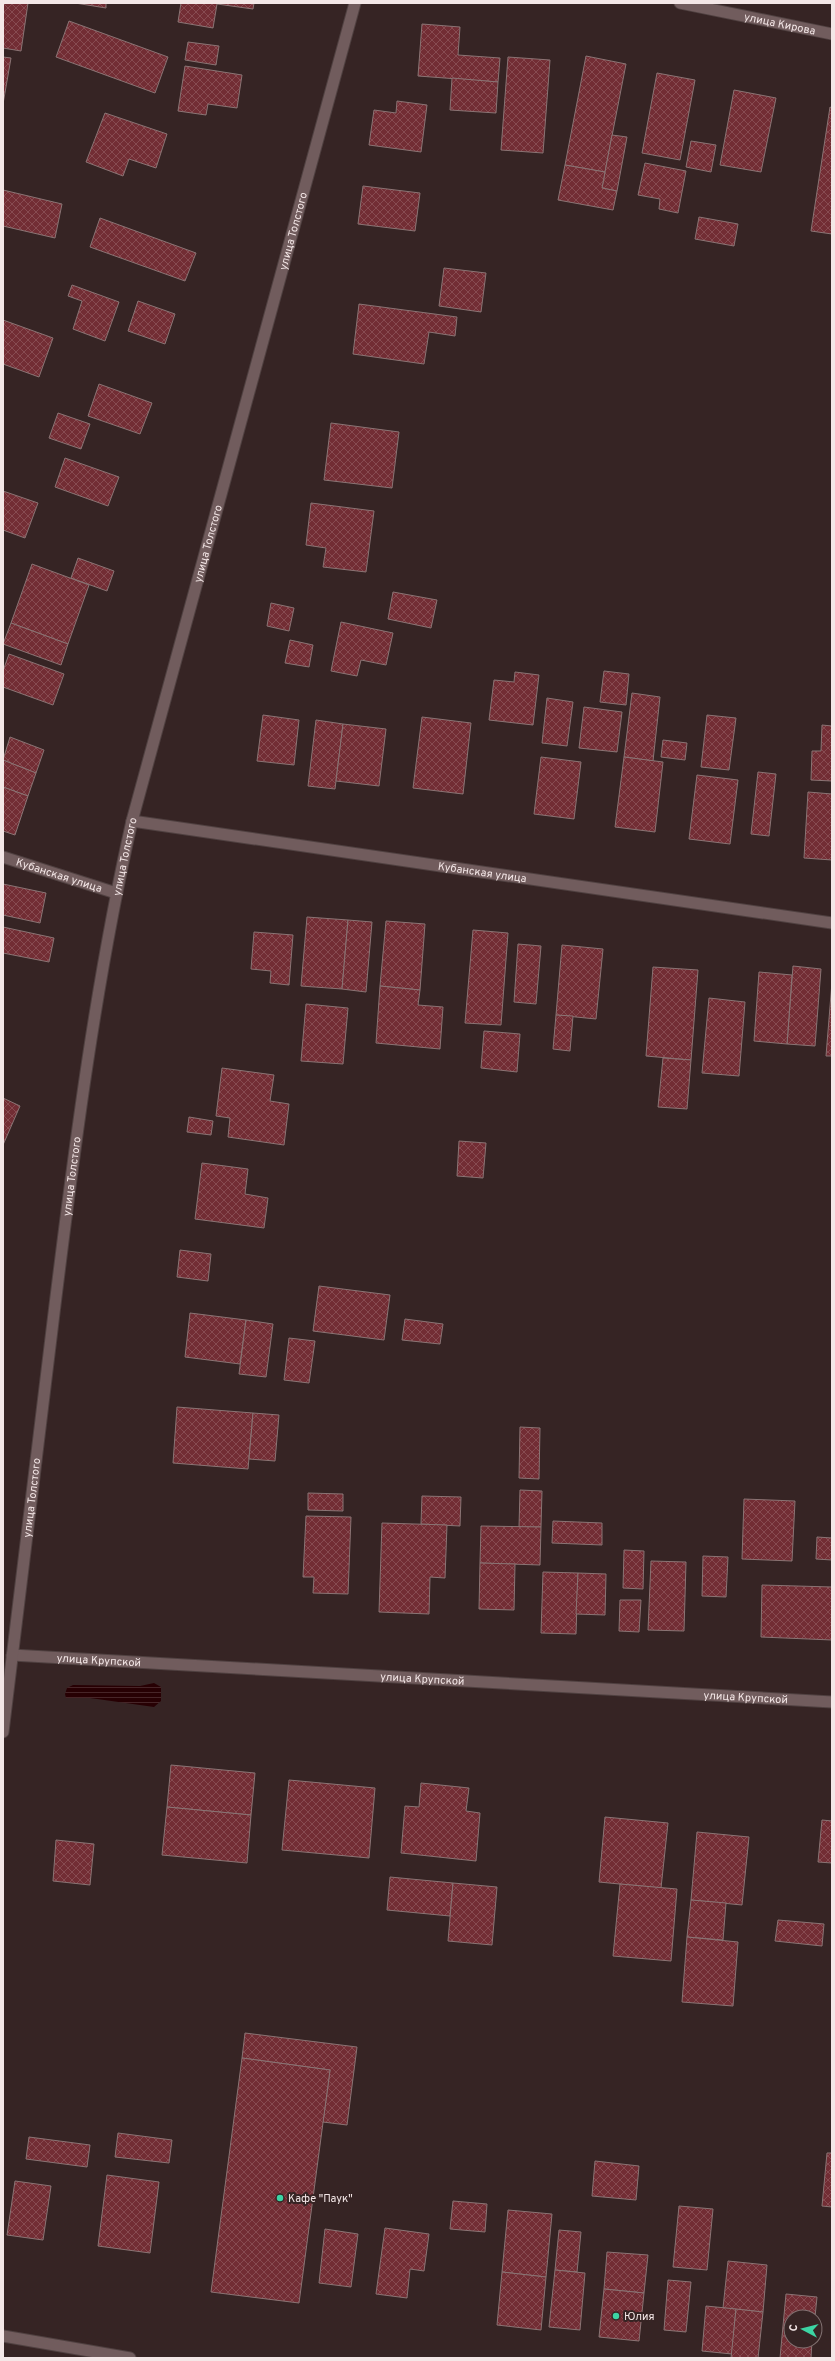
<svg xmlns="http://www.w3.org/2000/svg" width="835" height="2361" viewBox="0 0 835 2361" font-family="Overpass,sans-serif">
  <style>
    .water { fill: url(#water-rules) }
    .building { fill: url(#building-cross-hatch); stroke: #8a7474 }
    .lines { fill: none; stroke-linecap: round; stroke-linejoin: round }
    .minor-casing { stroke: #504141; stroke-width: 13 }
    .secondary-casing { stroke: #504141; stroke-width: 13 }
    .minor { stroke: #715c5d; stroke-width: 11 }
    .secondary { stroke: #715c5d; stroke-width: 11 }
    .poi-dot { fill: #3cd4a3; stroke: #362424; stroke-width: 1.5 }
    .labels { text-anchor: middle; stroke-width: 4; stroke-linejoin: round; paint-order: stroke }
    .street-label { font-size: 11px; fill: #f4e7e7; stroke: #362424 }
    .poi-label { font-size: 11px; fill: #f4e7e7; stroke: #362424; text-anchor: start }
  </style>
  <defs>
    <pattern id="water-rules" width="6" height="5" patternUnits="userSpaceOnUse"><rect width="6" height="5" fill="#270003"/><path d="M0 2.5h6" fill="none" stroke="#472528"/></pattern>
    <pattern id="building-cross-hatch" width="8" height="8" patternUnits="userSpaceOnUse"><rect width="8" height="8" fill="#722d34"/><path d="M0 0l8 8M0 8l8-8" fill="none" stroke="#874b51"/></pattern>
  </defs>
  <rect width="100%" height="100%" fill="#362424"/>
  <!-- water -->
  <polygon class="water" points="154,1683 161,1687 161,1701 154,1707 90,1698 66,1698 65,1694 67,1688 73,1685 140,1686"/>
  <!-- building -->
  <g class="building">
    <polygon points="3,3 28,3 21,51 3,48"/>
    <polygon points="75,3 106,3 106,8"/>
    <polygon points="181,3 254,3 253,9 217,4 213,28 178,22"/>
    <polygon points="69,21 168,57 155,93 56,57"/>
    <polygon points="422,24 460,27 458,55 500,58 498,82 418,76"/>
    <polygon points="188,42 219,46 216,65 185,60"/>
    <polygon points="586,56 626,64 605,172 565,165"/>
    <polygon points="3,57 11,58 3,104"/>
    <polygon points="508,57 550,60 543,153 501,150"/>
    <polygon points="185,66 242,75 237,108 208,104 206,115 178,111"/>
    <polygon points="657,73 695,80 680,160 642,153"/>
    <polygon points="452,78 498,82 496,113 450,110"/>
    <polygon points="734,90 776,98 761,172 720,165"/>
    <polygon points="397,101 427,105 421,152 369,145 374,110 396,113"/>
    <polygon points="830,107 832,108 832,234 811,231"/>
    <polygon points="105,113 167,134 156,168 129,159 123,176 86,162"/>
    <polygon points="612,135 627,137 617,191 602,188"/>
    <polygon points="691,141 716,145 711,172 686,167"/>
    <polygon points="645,163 686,171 678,213 659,209 660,199 638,195"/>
    <polygon points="565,165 605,172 602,188 617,191 613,210 558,200"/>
    <polygon points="363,186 420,193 415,231 358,224"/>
    <polygon points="3,190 62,204 55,238 3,226"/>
    <polygon points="699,217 738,224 734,246 695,239"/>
    <polygon points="100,218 196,253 185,281 90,247"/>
    <polygon points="444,268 486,273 481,312 439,306"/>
    <polygon points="72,285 119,302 105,341 73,329 82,301 68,296"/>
    <polygon points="138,301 175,314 165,344 128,331"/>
    <polygon points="359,304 457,317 455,336 429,332 424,364 353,354"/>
    <polygon points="3,320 53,338 39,377 3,364"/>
    <polygon points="99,384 152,403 140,434 88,416"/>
    <polygon points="58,413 90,424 81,449 49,438"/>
    <polygon points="331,423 399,432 392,488 324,480"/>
    <polygon points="65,458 119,477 108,506 55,487"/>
    <polygon points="3,491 38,503 25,538 3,530"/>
    <polygon points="311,503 374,511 366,572 323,567 326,548 306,545"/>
    <polygon points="78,558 114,571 107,591 71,578"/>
    <polygon points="32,564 89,585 68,644 11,623"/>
    <polygon points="393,592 437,600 431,628 388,619"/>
    <polygon points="271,603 294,608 289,631 267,626"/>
    <polygon points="341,622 393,633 386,665 361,660 357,676 331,671"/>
    <polygon points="11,623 68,644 61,665 3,644"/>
    <polygon points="290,640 313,645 309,667 285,663"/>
    <polygon points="9,654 64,674 53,705 3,687 3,671"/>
    <polygon points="604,671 629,674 626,705 600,702"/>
    <polygon points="515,672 539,675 533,725 489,720 494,680 514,682"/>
    <polygon points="632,693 660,697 653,761 624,757"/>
    <polygon points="547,698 573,702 567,746 542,743"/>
    <polygon points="584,707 622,712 617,752 579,748"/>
    <polygon points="263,715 299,720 294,765 257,761"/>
    <polygon points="707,715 736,718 729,770 701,767"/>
    <polygon points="422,717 471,723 463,794 413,788"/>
    <polygon points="316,720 343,724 335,789 308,786"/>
    <polygon points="343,724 386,729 379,786 336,781"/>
    <polygon points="822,725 832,726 832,781 811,780 812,751 821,751"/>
    <polygon points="10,737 44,750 36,773 3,760"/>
    <polygon points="663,740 687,743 685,760 661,757"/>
    <polygon points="541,757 581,762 574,819 534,814"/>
    <polygon points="624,757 663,762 655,832 615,827"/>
    <polygon points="3,760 36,773 28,796 3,787"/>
    <polygon points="758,772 776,774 769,836 751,834"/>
    <polygon points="697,775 738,780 730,844 689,839"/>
    <polygon points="3,787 28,796 15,835 3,831"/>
    <polygon points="808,792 832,794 832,860 804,858"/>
    <polygon points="3,884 46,893 40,923 3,915"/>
    <polygon points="307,917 348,920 342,989 301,986"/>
    <polygon points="348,920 372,922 366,992 342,989"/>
    <polygon points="386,921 425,924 420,990 380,986"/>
    <polygon points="3,927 54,938 49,962 3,953"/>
    <polygon points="473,930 508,933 501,1025 465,1023"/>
    <polygon points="254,932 293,935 289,985 270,983 271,971 251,969"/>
    <polygon points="518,944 541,946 536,1004 514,1002"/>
    <polygon points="562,945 603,949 596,1019 556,1015"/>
    <polygon points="793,966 821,969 815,1046 787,1044"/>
    <polygon points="653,967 698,970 691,1060 646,1056"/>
    <polygon points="759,972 792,975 787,1044 754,1041"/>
    <polygon points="832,982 832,1056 826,1056"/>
    <polygon points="380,986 420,990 418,1005 443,1007 440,1049 376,1043"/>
    <polygon points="709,998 745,1002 739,1076 702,1073"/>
    <polygon points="306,1004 348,1008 343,1064 301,1061"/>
    <polygon points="556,1015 573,1016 570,1051 553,1049"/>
    <polygon points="484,1031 520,1034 517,1072 481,1068"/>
    <polygon points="663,1058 691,1060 687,1109 658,1107"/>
    <polygon points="222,1068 274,1075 270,1101 289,1104 284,1145 228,1137 230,1118 216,1116"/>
    <polygon points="3,1098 20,1106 3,1145"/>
    <polygon points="189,1117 213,1121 211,1135 187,1132"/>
    <polygon points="459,1141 486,1143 483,1178 457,1176"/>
    <polygon points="202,1163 248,1169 245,1194 268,1198 264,1228 195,1219"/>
    <polygon points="180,1250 211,1254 208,1281 177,1277"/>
    <polygon points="319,1286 390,1295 384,1340 313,1331"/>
    <polygon points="190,1313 246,1320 240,1364 185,1357"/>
    <polygon points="405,1319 443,1324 440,1344 402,1340"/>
    <polygon points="246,1320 273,1324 266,1377 239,1374"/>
    <polygon points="289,1338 315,1341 309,1383 284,1380"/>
    <polygon points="177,1407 253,1413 248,1469 173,1463"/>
    <polygon points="253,1413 279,1415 275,1461 249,1459"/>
    <polygon points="520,1427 540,1428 539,1479 519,1478"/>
    <polygon points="520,1490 542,1491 541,1527 519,1527"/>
    <polygon points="308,1493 343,1494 343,1511 308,1510"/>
    <polygon points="422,1496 461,1497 460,1526 421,1524"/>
    <polygon points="744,1499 795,1501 792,1561 742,1559"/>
    <polygon points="306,1516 351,1517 348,1594 313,1593 314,1577 303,1577"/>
    <polygon points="553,1521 602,1523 602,1545 552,1543"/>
    <polygon points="382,1523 447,1525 445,1578 430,1577 429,1614 379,1612"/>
    <polygon points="481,1526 541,1527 540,1565 480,1563"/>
    <polygon points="817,1537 832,1538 832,1560 816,1559"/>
    <polygon points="624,1550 644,1551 643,1589 623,1588"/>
    <polygon points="703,1556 728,1557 726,1597 702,1596"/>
    <polygon points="651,1561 686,1562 684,1631 648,1630"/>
    <polygon points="480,1563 515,1564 514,1610 479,1609"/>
    <polygon points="543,1572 578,1573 576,1634 541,1633"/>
    <polygon points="578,1573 606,1574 605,1615 576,1614"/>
    <polygon points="762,1585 832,1587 832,1640 761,1637"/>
    <polygon points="620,1600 641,1600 639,1632 619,1631"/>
    <polygon points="171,1765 255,1773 251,1815 167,1807"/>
    <polygon points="289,1780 375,1788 369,1858 282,1850"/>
    <polygon points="421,1783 469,1788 466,1811 480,1813 476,1861 401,1853 405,1806 419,1807"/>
    <polygon points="167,1807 251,1815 247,1863 162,1855"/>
    <polygon points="605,1817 668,1823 661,1888 599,1882"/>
    <polygon points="822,1820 832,1821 832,1863 818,1862"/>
    <polygon points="697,1832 749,1837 742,1905 691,1900"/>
    <polygon points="56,1840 94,1844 90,1885 53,1881"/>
    <polygon points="390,1877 453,1883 450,1916 387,1910"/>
    <polygon points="453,1883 497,1887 492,1945 448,1941"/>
    <polygon points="620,1884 677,1889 671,1961 613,1956"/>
    <polygon points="691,1900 726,1903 723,1940 687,1937"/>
    <polygon points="778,1920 824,1924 822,1946 775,1941"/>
    <polygon points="687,1937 738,1942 733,2006 682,2002"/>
    <polygon points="245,2033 357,2047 347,2125 323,2122 330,2070 242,2058"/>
    <polygon points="242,2058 330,2070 299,2303 211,2292"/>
    <polygon points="118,2133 172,2140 169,2163 115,2157"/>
    <polygon points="29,2137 90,2145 87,2167 26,2159"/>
    <polygon points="827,2153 832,2153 832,2207 822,2206"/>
    <polygon points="595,2161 639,2166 636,2200 592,2196"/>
    <polygon points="107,2175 159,2182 150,2253 98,2246"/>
    <polygon points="15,2181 51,2186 43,2240 7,2235"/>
    <polygon points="453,2201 487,2204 485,2232 450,2229"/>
    <polygon points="679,2206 713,2209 707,2270 673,2267"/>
    <polygon points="508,2210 552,2214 546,2277 502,2272"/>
    <polygon points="385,2228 429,2234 424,2271 410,2269 407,2298 376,2294"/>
    <polygon points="325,2229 358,2234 351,2287 319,2283"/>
    <polygon points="559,2230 581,2232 577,2272 555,2270"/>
    <polygon points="607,2252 648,2255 644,2293 604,2289"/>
    <polygon points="728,2261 767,2265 763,2312 723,2308"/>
    <polygon points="555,2270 585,2273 580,2330 549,2327"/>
    <polygon points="502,2272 546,2277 541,2330 497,2325"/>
    <polygon points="668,2280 691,2282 686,2332 664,2330"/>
    <polygon points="604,2289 644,2293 639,2341 599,2337"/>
    <polygon points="786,2294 817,2297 815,2317 791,2317 791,2341 812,2341 811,2358 780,2358"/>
    <polygon points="706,2306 736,2309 732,2354 702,2351"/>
    <polygon points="736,2309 763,2312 758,2358 731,2358"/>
  </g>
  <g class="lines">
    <defs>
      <g id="minor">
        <path id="s1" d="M680 3 832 34"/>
        <path id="s2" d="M132 821 832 923"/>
        <path id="s3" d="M3 857 116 893"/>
        <path id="s4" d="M12 1655 832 1702"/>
        <polyline points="3,2336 130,2358"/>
      </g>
      <g id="secondary">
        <path id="s5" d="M3 1732C20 1589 38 1447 55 1305 75 1143 96 981 132 821L355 3"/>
      </g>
    </defs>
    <!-- minor casing -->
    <use href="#minor" class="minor-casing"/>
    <!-- secondary casing -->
    <use href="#secondary" class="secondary-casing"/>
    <!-- minor -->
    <use href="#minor" class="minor"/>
    <!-- secondary -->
    <use href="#secondary" class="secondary"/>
  </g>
  <!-- markers -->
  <g class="poi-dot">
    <circle cx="280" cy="2198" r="4"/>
    <circle cx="616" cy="2316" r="4"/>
  </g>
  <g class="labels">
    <!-- street labels -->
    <g class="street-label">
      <text dy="4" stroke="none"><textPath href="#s1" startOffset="102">улица Кирова</textPath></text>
      <text dy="4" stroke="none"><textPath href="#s5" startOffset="1532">улица Толстого</textPath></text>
      <text dy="4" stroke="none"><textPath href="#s5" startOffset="1208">улица Толстого</textPath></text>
      <text dy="4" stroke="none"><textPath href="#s5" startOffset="884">улица Толстого</textPath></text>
      <text dy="4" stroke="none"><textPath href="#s2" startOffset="354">Кубанская улица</textPath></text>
      <text dy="4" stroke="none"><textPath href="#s3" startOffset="59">Кубанская улица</textPath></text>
      <text dy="4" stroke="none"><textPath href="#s5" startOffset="560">улица Толстого</textPath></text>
      <text dy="4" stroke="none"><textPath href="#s5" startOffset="236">улица Толстого</textPath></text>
      <text dy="4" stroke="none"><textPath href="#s4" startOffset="87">улица Крупской</textPath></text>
      <text dy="4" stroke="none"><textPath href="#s4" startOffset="411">улица Крупской</textPath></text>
      <text dy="4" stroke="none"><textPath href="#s4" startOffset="735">улица Крупской</textPath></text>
    </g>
    <!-- poi labels -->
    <g class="poi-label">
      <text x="288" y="2202">Кафе "Паук"</text>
      <text x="624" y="2320">Юлия</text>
    </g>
  </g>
  <!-- border -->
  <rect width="835" height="2361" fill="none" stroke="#f4e7e7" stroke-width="8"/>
  <!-- north arrow -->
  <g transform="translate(803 2329) rotate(277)"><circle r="19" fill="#362424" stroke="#827272"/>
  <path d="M0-3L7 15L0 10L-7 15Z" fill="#3cd4a3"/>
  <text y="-6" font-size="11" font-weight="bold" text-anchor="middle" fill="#f4e7e7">С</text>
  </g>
</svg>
